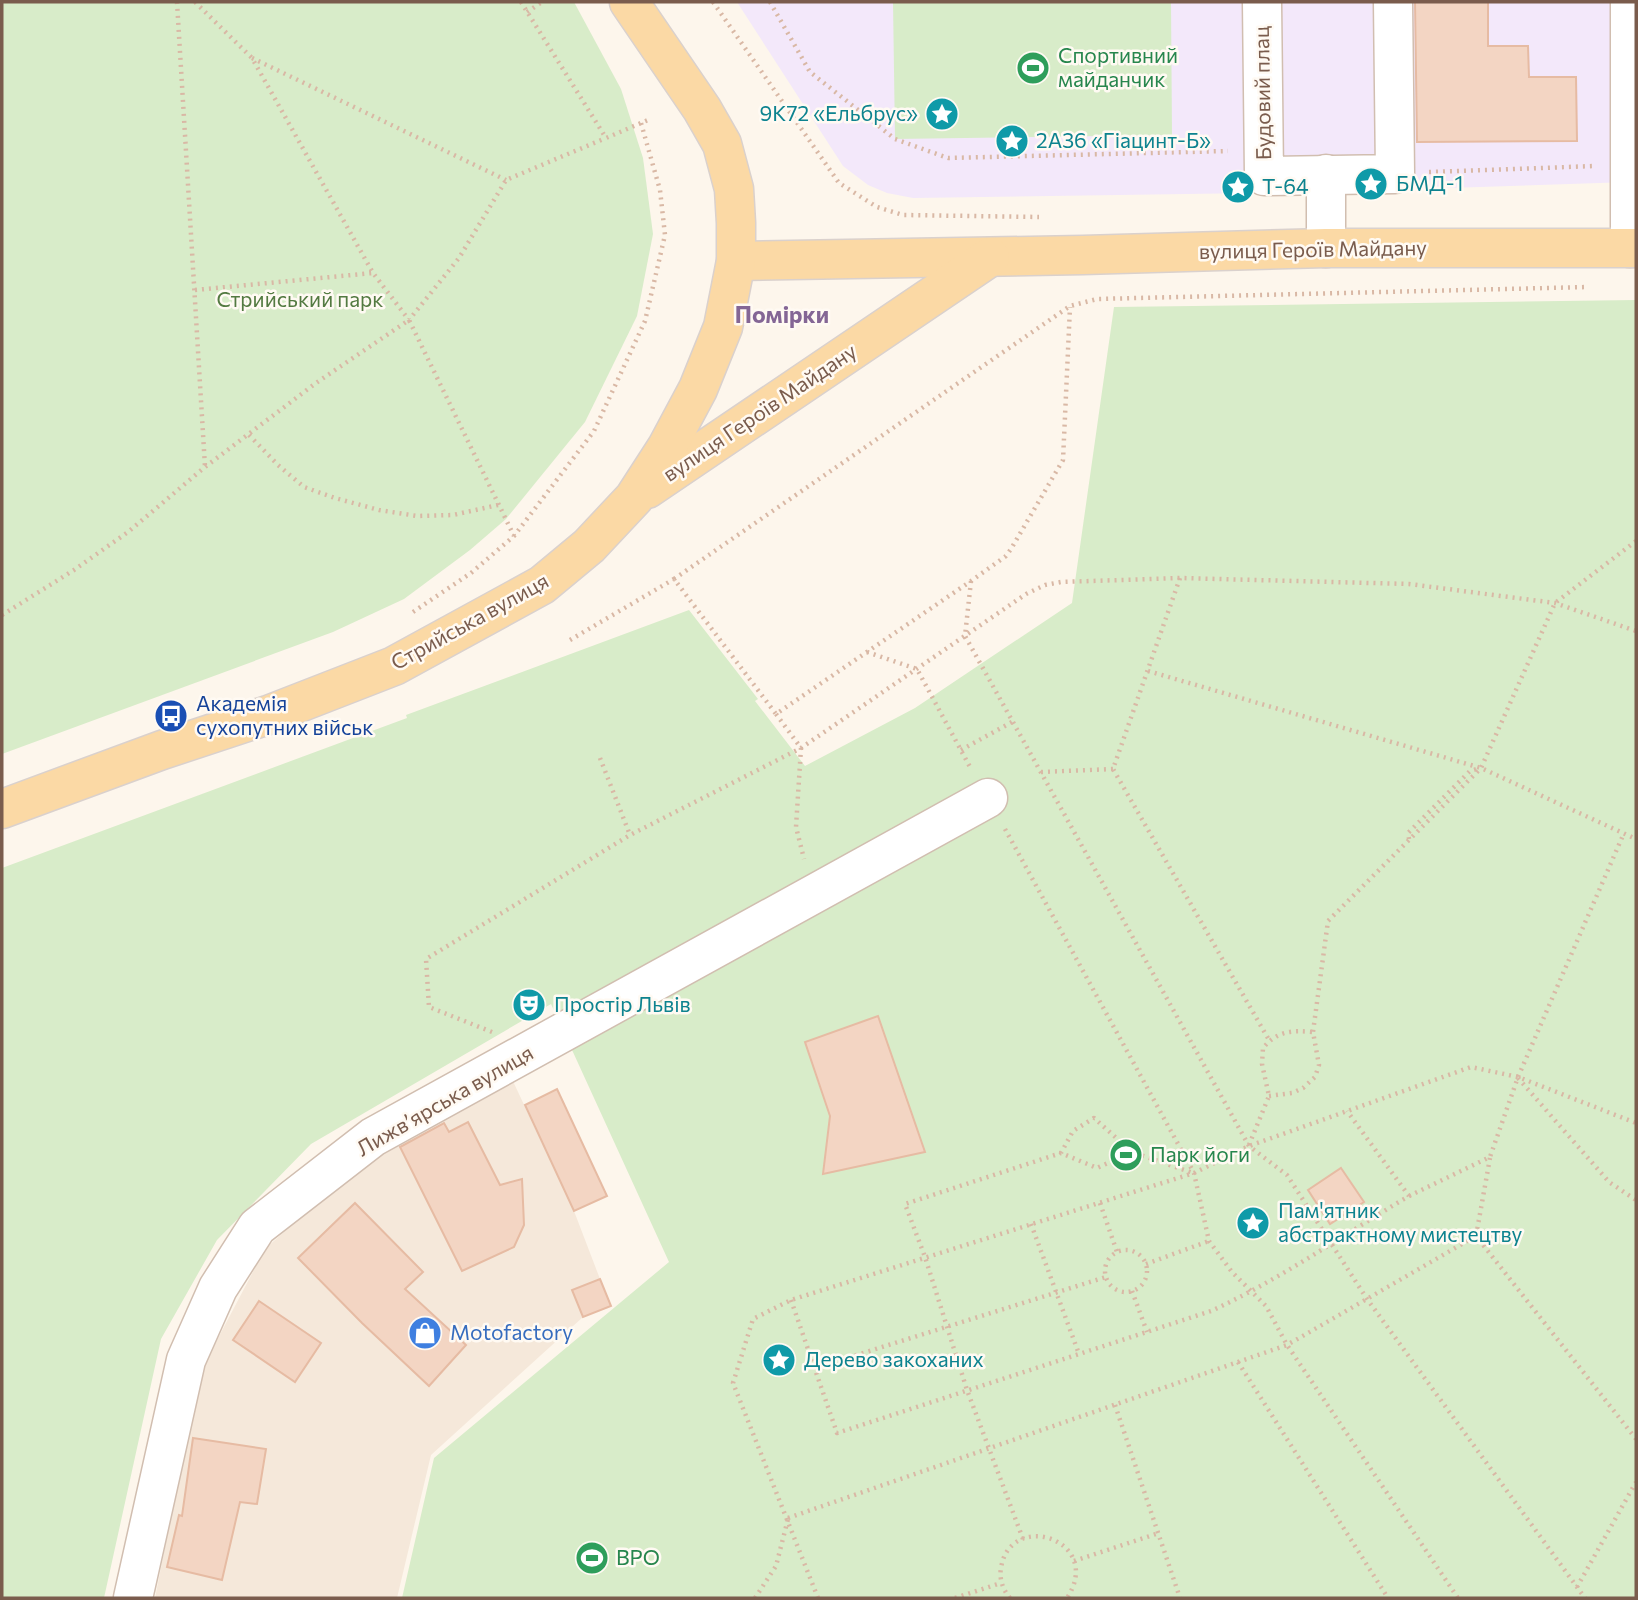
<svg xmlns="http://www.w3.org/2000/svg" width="1638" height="1600" viewBox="0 0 1638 1600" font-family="Commissioner,sans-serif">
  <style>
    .residential { fill: #f5e8da }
    .education { fill: #f3e8fa }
    .green { fill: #d8ecc9 }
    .building { fill: #f3d5c3; stroke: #e6bba3; stroke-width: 2 }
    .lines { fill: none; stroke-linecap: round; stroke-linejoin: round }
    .minor-casing { stroke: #d1beb0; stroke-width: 41 }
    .major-casing { stroke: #dad1cd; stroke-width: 41 }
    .path { stroke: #d9b8a5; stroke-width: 4.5; stroke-dasharray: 2 5; stroke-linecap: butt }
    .minor { stroke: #fff; stroke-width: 38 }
    .major { stroke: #fbd9a5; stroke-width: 38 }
    .labels { text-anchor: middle; stroke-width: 5; stroke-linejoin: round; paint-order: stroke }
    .leisure-label { font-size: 21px; fill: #27864d; stroke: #fffaf3; text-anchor: start }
    .street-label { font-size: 21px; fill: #7a5c4d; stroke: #fffaf3 }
    .culture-label { font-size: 21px; fill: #0d838f; stroke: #fffaf3; text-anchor: start }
    .park-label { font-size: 21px; fill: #537a41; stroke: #fffaf3 }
    .transit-label { font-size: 21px; fill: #164399; stroke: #fffaf3; text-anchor: start }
    .shop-label { font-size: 21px; fill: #366cbe; stroke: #fffaf3; text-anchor: start }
    .neighbourhood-label { font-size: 23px; font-weight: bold; fill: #846695; stroke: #fffaf3 }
  </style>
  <rect width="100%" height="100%" fill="#fdf6ec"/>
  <!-- residential -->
  <polygon class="residential" points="511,1077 574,1211 600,1279 583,1317 431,1455 397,1598 155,1598 187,1436 205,1363 265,1249 384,1142"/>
  <!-- education -->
  <polygon class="education" points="737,2 1636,2 1630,182 1326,192 913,198 887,193 868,185 843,166"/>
  <!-- green -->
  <g class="green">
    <polygon points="2,2 574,2 621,89 643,158 653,234 637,316 585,422 506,519 470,550 404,599 333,632 2,754"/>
    <polygon points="893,2 1171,2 1172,135 895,139"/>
    <polygon points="1636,300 1636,1598 402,1598 434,1458 669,1262 551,1004 311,1144 217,1240 161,1339 104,1598 2,1598 2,868 407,718 406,715 689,610 758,699 755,701 805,766 915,708 1072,603 1114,307"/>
  </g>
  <!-- building -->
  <g class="building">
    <polygon points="1415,2 1488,2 1488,46 1528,46 1529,77 1576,77 1577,141 1417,142"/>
    <polygon points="878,1016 925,1152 823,1174 830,1116 805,1042"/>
    <polygon points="557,1089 607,1196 574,1211 525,1105"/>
    <polygon points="468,1122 500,1185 522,1179 524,1225 514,1247 462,1271 400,1147 444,1123 449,1132"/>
    <polygon points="1341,1168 1364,1202 1330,1224 1308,1190"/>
    <polygon points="355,1203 423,1272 405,1289 466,1345 429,1386 362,1323 298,1258"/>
    <polygon points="600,1279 611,1306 583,1317 572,1290"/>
    <polygon points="259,1301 321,1343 295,1382 233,1340"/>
    <polygon points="193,1438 266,1449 257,1504 240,1502 222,1580 167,1567 179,1515 182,1516"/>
  </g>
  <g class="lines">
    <defs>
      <g id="minor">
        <polyline points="1262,2 1264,176 1395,174 1393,2"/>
        <polyline points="1326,174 1326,248"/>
        <polyline points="1630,248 1630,2"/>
        <polyline points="133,1598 186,1360 218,1288 257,1227 373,1137 988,798"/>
      </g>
      <g id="major">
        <polyline points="736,261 1083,255 1326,248 1636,248"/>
        <polyline points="647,489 990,257"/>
        <polyline points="2,809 162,750 268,715 394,666 542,585 589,546 634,498 667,447 698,389 723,327 736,261 736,223 734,189 722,144 702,109 629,2"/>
      </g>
    </defs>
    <!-- minor casing -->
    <use href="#minor" class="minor-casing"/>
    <!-- major casing -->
    <use href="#major" class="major-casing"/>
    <!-- path -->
    <g class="path">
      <polyline points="177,2 205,467"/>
      <polyline points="195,2 252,58 373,273 409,320 459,258 506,180 606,138"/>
      <polyline points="521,2 606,138 648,120"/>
      <polyline points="713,2 839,183 877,207 903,215 1039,217"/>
      <polyline points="770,2 810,72 895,139 948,158 1228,151"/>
      <polyline points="527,12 542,2"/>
      <polyline points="252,58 506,180"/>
      <polyline points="1429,172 1595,166"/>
      <polyline points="195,290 373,273"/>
      <polyline points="249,435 278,465 304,487 335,498 379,510 417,516 453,515 498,505"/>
      <polyline points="1180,578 1113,769 1269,1040"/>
      <polyline points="674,579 1070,306 1097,299 1588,287"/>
      <polyline points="971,581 965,636 1249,1146 1287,1175 1367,1299 1585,1598"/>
      <polyline points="413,612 471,573 514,536 594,431 645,321 665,235 660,190 641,123"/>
      <polyline points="2,615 74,570 128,532 205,467 316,383 409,320 514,536"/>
      <polyline points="570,640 674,579 776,714 971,581 1006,556 1011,549 1063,460 1070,307"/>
      <polyline points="867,652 917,669 970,767"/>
      <polyline points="1148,671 1481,768 1636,839"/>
      <polyline points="776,714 801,748 796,827 804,859"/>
      <polyline points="961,750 1012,722"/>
      <polyline points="600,758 630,835"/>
      <polyline points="1041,772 1113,769"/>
      <polyline points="1005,829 1194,1173 1209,1241 1232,1272 1266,1306 1287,1345 1458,1598"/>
      <polyline points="1409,839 1408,833 1470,771 1480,768"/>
      <polyline points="492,1032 429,1007 426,959 630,835 801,748 1026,594 1045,585 1061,582 1180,578 1409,584 1555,603 1636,631"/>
      <polyline points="1518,1078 1609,1182 1636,1200"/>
      <polyline points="1269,1096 1292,1093 1303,1088 1315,1077 1319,1065 1313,1032 1328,921 1481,768 1555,603 1636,541"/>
      <path d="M1249 1145 1269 1096 1262 1064 1263 1048C1277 1031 1292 1030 1313 1032"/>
      <polyline points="1132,1152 1097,1168 1061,1153 1073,1131 1094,1118 1132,1152 1193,1173"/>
      <polyline points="1490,1158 1476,1236 1636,1439"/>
      <polyline points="1409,1196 1490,1157 1518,1077 1624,833"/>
      <polyline points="1100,1203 1117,1252"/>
      <polyline points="1031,1224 1079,1354"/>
      <circle cx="1126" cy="1271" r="21"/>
      <polyline points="1146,1264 1209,1241"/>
      <polyline points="1132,1291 1147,1332"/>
      <path d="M791 1300 837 1433 1211 1311C1281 1279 1343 1235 1409 1196L1347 1111"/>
      <polyline points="1238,1362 1388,1598"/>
      <polyline points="815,1368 1106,1277"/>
      <polyline points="1115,1405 1180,1598"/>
      <polyline points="788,1518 1287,1345 1476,1236"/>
      <polyline points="1023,1539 967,1390 925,1257 905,1204 1061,1153"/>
      <polyline points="1074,1561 1159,1533"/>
      <polyline points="1577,1587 1636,1482"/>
      <polyline points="755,1598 776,1566 788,1519"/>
      <polyline points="818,1598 733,1383 753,1319 791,1300 1194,1173 1249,1146 1471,1067 1518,1077 1636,1123"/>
      <polyline points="955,1598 1001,1583"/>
      <path d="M1010 1598C1003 1590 999 1579 1001 1568 1010 1509 1105 1540 1067 1598"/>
    </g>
    <!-- minor -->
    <use href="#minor" class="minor"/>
    <!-- major -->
    <use href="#major" class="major"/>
  </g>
  <!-- icons -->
  <defs>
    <symbol id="stadium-disc" viewBox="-11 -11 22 22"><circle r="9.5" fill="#2e9e5b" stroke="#fffaf3"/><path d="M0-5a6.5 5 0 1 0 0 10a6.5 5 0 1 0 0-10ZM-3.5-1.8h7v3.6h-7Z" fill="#fff"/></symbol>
    <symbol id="sight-disc" viewBox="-11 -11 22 22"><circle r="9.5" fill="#0f9aa8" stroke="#fffaf3"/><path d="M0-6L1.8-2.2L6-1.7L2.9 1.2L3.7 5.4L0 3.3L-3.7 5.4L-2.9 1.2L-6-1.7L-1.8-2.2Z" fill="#fff"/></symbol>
    <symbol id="bus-disc" viewBox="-11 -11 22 22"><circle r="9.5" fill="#1a4fb4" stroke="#fffaf3"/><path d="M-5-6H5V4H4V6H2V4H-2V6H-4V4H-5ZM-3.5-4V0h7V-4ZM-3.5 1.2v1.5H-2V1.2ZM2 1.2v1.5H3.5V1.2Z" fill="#fff"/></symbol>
    <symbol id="theatre-disc" viewBox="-11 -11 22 22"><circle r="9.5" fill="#0f9aa8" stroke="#fffaf3"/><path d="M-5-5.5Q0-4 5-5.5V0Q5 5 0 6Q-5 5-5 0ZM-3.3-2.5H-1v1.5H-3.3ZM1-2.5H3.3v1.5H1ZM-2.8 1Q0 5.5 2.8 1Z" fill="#fff"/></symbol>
    <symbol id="shop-disc" viewBox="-11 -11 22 22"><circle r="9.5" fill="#3f7fe0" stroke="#fffaf3"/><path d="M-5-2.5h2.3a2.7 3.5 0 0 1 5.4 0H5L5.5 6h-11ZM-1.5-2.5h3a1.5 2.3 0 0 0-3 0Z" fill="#fff"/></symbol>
  </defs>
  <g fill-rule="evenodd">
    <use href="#stadium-disc" x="1014" y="49" width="38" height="38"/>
    <use href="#sight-disc" x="923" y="95" width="38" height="38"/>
    <use href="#sight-disc" x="993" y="122" width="38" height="38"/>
    <use href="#sight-disc" x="1352" y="165" width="38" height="38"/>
    <use href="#sight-disc" x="1219" y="168" width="38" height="38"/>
    <use href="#bus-disc" x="152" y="697" width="38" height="38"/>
    <use href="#theatre-disc" x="510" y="986" width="38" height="38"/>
    <use href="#stadium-disc" x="1107" y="1136" width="38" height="38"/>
    <use href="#sight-disc" x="1234" y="1204" width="38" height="38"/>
    <use href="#shop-disc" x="406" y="1314" width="38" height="38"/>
    <use href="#sight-disc" x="760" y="1341" width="38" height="38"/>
    <use href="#stadium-disc" x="573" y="1539" width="38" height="38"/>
  </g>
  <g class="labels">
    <!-- leisure labels -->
    <g class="leisure-label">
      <text x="1058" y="63">Спортивний<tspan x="1058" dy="24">майданчик</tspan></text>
      <text x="1150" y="1162">Парк йоги</text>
      <text x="616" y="1565">ВРО</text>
    </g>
    <!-- street labels -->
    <g class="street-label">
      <text transform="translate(1263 93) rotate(-91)" y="7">Будовий плац</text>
      <text transform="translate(1313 250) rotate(-1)" y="7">вулиця Героїв Майдану</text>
      <text transform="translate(760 413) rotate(-34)" y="7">вулиця Героїв Майдану</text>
      <text transform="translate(470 622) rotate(-29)" y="7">Стрийська вулиця</text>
      <text transform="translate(445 1101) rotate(-30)" y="7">Лижвʼярська вулиця</text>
    </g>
    <!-- culture labels -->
    <g class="culture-label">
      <text x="918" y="121" text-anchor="end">9К72 «Ельбрус»</text>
      <text x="1036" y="148">2А36 «Гіацинт-Б»</text>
      <text x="1396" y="191">БМД-1</text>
      <text x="1262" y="194">Т-64</text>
      <text x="554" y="1012">Простір Львів</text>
      <text x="1278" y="1218">Пам'ятник<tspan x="1278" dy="24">абстрактному мистецтву</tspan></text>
      <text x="804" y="1367">Дерево закоханих</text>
    </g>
    <!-- park labels -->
    <g class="park-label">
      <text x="300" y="307">Стрийський парк</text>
    </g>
    <!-- transit labels -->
    <g class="transit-label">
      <text x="196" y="711">Академія<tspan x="196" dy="24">сухопутних військ</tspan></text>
    </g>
    <!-- shop labels -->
    <g class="shop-label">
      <text x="450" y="1340">Motofactory</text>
    </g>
    <!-- neighbourhood labels -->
    <g class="neighbourhood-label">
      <text x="782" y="323">Помірки</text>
    </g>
  </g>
  <!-- border -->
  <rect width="1638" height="1600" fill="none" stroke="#7a5c4d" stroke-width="7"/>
</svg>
